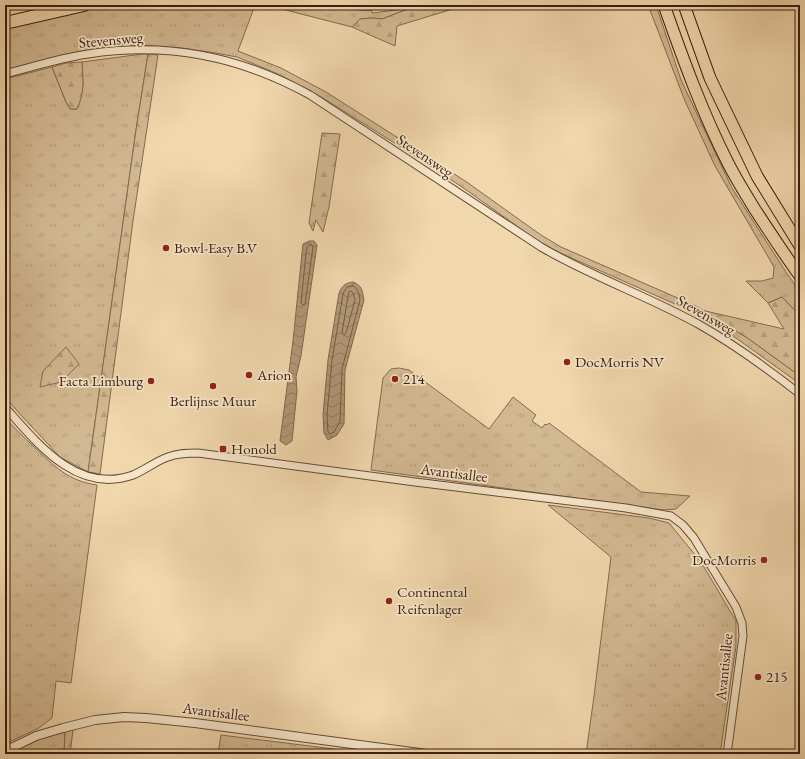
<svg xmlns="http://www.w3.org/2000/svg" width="805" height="759" viewBox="0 0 805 759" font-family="'EB Garamond',serif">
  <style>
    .grass { fill: url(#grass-tufts); stroke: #856b50 }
    .forest { fill: url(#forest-firs); stroke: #856b50 }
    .water { fill: url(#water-waves); stroke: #81674e }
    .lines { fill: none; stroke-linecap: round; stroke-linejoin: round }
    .shore { stroke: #755b44; stroke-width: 1 }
    .minor-casing { stroke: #664c37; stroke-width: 9 }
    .tertiary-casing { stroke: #664c37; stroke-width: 10 }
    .trunk-casing { stroke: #381e10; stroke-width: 13 }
    .motorway-casing { stroke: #381e10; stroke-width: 14 }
    .minor { stroke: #f6e5c9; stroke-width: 7 }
    .tertiary { stroke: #f6e5c9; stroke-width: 8 }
    .trunk { stroke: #f1d7ac; stroke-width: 11 }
    .motorway { stroke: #f1d7ac; stroke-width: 12 }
    .poi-dot { fill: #8f2418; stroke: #f6e5c9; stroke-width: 1.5 }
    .labels { text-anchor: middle; stroke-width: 3.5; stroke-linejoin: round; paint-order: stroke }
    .street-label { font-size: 15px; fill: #381e10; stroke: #f6e5c9 }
    .poi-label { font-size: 15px; fill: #381e10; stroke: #f6e5c9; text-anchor: start }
  </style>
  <defs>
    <pattern id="grass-tufts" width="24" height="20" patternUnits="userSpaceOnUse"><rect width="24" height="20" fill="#d2b891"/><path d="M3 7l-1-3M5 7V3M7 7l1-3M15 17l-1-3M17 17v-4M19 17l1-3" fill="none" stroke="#b59e7c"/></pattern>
    <pattern id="forest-firs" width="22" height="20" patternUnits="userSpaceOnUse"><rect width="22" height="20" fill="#d2b891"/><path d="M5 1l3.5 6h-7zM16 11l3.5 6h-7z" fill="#b59e7c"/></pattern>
    <pattern id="water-waves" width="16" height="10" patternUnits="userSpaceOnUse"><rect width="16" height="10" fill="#b29877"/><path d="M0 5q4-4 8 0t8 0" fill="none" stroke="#927b60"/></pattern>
  </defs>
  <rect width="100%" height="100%" fill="#f1d7ac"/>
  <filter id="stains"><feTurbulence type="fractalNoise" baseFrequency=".005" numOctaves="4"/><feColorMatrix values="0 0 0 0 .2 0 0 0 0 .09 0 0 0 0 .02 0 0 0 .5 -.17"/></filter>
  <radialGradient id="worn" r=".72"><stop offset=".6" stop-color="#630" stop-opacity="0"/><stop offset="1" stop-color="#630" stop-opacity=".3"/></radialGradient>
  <!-- grass -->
  <g class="grass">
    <polygon points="109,5 255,5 238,51 281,68 326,92 439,164 468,183 541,235 561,247 696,306 746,337 800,376 800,384 743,343 726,331 693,312 558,252 538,241 462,187 415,156 323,98 278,74 237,57 210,52 181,48 140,45 90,51 5,71 5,29 72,13"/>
    <path d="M266 5H308C322 8 336 6 350 8 358 9 363 12 372 10V13L396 10 413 5H420L416 6 382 19 372 18 360 19 352 27Z"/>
    <polygon points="648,5 656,5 681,80 732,188 786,272 800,292 800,316 782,297 768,303 746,281 762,281 773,278 774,267 715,166 685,101"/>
    <polygon points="142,54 148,54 136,130 88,472 60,457 19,413 5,397 5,79 52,67 66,102 70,109 77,109 83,85 82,62"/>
    <polygon points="399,368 409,370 489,429 513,397 536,415 532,421 542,428 545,424 547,425 549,423 641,492 690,496 676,509 664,510 371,470 383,378 391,369"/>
    <path d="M5 418C14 428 24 437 34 447 54 466 68 481 97 485L71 683 56 681 52 718 39 728 5 744Z"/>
    <polygon points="548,505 649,518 669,523 701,562 736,621 736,646 720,754 586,754 594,696 611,557"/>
    <polygon points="65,732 64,754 8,754 43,737"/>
    <polygon points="221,735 334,749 337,754 218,754"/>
  </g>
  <!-- forest -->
  <g class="forest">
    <polygon points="420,5 466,5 397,26 395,46 352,27 360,19 372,18 382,19 416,6"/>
    <polygon points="148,54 158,55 133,221 100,474 88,472 136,130"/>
    <path d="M82 62C83 80 85 92 77 109H70L66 102 52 67 66 63Z"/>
    <polygon points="322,133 340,134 329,207 323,232 316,220 313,231 309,223"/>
    <polygon points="782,297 800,316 800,376 746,337 701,310 784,329 768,303"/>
    <polygon points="66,347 79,364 61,382 40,387 43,371"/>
    <polygon points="73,730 70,754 64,754 65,732"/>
  </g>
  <!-- water -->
  <g class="water">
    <polygon points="309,241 314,241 317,245 301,356 296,377 297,391 292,441 286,445 280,441 293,341 302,253 303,244"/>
    <path d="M353 282C363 286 362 291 364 300L345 370 344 424 337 435 328 440 324 433 323 415 328 360 339 293C342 286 345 283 353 282Z"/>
  </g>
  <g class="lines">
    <!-- shore -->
    <g class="shore">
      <polygon points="309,245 312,245 313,247 305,304 303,305 301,303 306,253 307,247"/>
      <path d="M353 286C359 289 359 295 360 300L342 369 340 422 334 432 330 434 328 432 327 415 332 360 343 294C345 289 347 286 353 286Z"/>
      <polygon points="351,291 353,293 355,300 346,333 344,335 342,333 348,296 349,292"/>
    </g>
    <defs>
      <g id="minor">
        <path d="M5 74C32 67 60 58 88 54 168 42 239 56 310 95L541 247C592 277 648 296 700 325 735 345 768 369 800 394"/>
        <path d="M5 407C37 443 77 495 133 475 145 470 156 461 168 457 178 453 188 453 198 453L415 482 626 508 671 516 683 525 694 538 700 548 736 607 742 623 743 636 727 754"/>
      </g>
      <polyline id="tertiary" points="5,751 36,736 63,728 95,720 124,717 146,718 195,723 427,754"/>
      <g id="trunk">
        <path d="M664 5C683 59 702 112 728 163 736 179 745 193 754 208 769 231 784 254 800 276"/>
        <polyline points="684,5 710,78 733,126 757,176 800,246"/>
      </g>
      <g id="motorway">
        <polyline points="5,5 6,5"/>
        <polyline points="5,23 84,5"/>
      </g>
    </defs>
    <!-- minor casing -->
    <use href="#minor" class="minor-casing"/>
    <!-- tertiary casing -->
    <use href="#tertiary" class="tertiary-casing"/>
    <!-- trunk casing -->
    <use href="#trunk" class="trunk-casing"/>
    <!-- motorway casing -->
    <use href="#motorway" class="motorway-casing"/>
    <!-- minor -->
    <use href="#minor" class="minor"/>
    <!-- tertiary -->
    <use href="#tertiary" class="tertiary"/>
    <!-- trunk -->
    <use href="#trunk" class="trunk"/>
    <!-- motorway -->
    <use href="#motorway" class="motorway"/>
  </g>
  <!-- markers -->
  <g class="poi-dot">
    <circle cx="166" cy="248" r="4"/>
    <circle cx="567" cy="362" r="4"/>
    <circle cx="249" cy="375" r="4"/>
    <circle cx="395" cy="379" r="4"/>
    <circle cx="151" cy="381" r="4"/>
    <circle cx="213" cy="386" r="4"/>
    <rect x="219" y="445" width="8" height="8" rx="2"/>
    <circle cx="764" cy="560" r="4"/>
    <circle cx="389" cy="601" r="4"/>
    <circle cx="758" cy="677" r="4"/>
  </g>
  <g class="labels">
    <!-- street labels -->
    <g class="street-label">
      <text transform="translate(111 40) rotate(-5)" y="5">Stevensweg</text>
      <text transform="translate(425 156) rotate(34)" y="5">Stevensweg</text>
      <text transform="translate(706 315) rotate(30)" y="5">Stevensweg</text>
      <text transform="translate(454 473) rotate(7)" y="5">Avantisallee</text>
      <text transform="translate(724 667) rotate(-84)" y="5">Avantisallee</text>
      <text transform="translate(216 712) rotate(7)" y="5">Avantisallee</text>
    </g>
    <!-- poi labels -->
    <g class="poi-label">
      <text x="174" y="253">Bowl-Easy B.V</text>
      <text x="575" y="367">DocMorris NV</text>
      <text x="257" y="380">Arion</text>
      <text x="403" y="384">214</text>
      <text x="143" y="386" text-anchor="end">Facta Limburg</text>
      <text x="213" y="406" text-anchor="middle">Berlijnse Muur</text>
      <text x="231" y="454">Honold</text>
      <text x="756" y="565" text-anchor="end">DocMorris</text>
      <text x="397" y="597">Continental<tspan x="397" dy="17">Reifenlager</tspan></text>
      <text x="766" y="682">215</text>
    </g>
  </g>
  <!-- margin -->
  <rect width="805" height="759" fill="none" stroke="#f1d7ac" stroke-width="20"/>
  <rect x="6" y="6" width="793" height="747" fill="none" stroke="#381e10" stroke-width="2"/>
  <rect x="10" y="10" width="785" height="739" fill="none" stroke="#381e10"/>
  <rect width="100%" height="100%" filter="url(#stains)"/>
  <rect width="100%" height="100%" fill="url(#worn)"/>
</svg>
